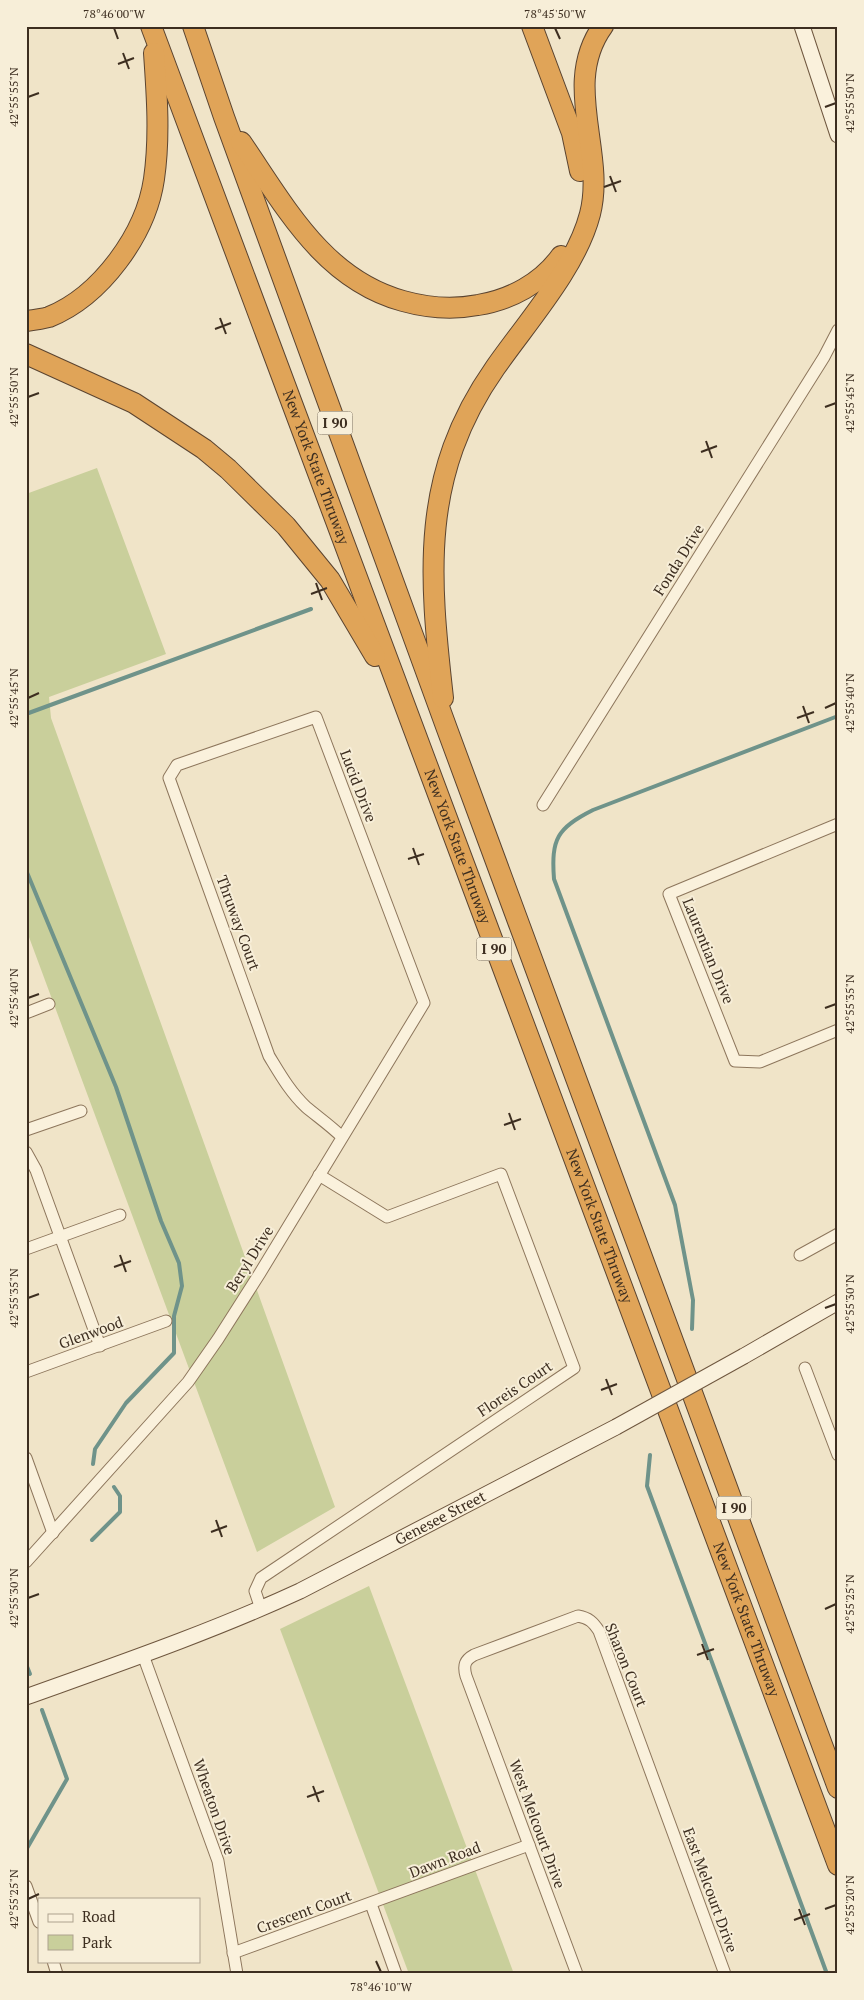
<svg xmlns="http://www.w3.org/2000/svg" width="864" height="2000" viewBox="0 0 864 2000" font-family="'PT Serif',serif">
  <style>
    .green { fill: #c9cf9b }
    .lines { fill: none; stroke-linecap: round; stroke-linejoin: round }
    .stream { stroke: #6f938a; stroke-width: 4 }
    .street-casing { stroke: #8d765c; stroke-width: 13 }
    .secondary-casing { stroke: #6f573f; stroke-width: 17 }
    .highway-casing { stroke: #5b4430; stroke-width: 22 }
    .street { stroke: #faf1dc; stroke-width: 11 }
    .secondary { stroke: #faf1dc; stroke-width: 15 }
    .highway { stroke: #e0a458; stroke-width: 20 }
    .secondary-bridge-casing { stroke: #6f573f; stroke-width: 17; stroke-linecap: butt }
    .secondary-bridge { stroke: #faf1dc; stroke-width: 15 }
    .ticks { fill: none; stroke: #3d2e20; stroke-width: 2 }
    .labels { text-anchor: middle; stroke-width: 4; stroke-linejoin: round; paint-order: stroke }
    .shield { fill: #f7eed8; stroke: #756857; stroke-width: 1 }
    .shield-label { font-size: 14px; font-weight: bold; fill: #3d2e20 }
    .street-label { font-size: 15px; fill: #3d2e20; stroke: #f7eed8 }
    .neatline { fill: none; stroke: #3d2e20; stroke-width: 2 }
    .ticks-label { font-size: 12px; text-anchor: middle; fill: #3d2e20 }
  </style>
  <rect width="100%" height="100%" fill="#f0e4c8"/>
  <!-- green -->
  <g class="green">
    <polygon points="97,468 166,654 49,697 51,718 335,1507 257,1552 26,929 26,494"/>
    <polygon points="369,1586 514,1974 409,1974 280,1629"/>
  </g>
  <g class="lines">
    <!-- stream -->
    <g class="stream">
      <polyline points="26,714 311,609"/>
      <polyline points="26,870 116,1087 161,1221 179,1263 182,1286 174,1316 174,1353 126,1403 95,1449 93,1464"/>
      <path d="M692 1329 693 1300 675 1205 554 879C551 839 557 828 593 810L838 716"/>
      <polyline points="650,1455 647,1486 827,1974"/>
      <polyline points="92,1540 120,1512 120,1496 114,1487"/>
      <polyline points="26,1664 30,1674"/>
      <polyline points="26,1850 67,1779 42,1710"/>
    </g>
    <defs>
      <g id="street">
        <polyline points="543,805 824,357 838,330"/>
        <polyline points="838,824 669,894 735,1061 760,1062 838,1030"/>
        <polyline points="26,1013 49,1004"/>
        <polyline points="26,1130 81,1111"/>
        <polyline points="26,1152 36,1170 100,1346"/>
        <polyline points="26,1249 120,1215"/>
        <polyline points="800,1255 838,1234"/>
        <polyline points="805,1368 838,1455"/>
        <polyline points="26,1372 166,1321"/>
        <polyline points="26,1458 53,1533"/>
        <path d="M26 1562 188 1382 218 1339 260 1273 424 1003 316 717 177 765 169 778 269 1056C280 1074 290 1092 306 1107 318 1117 331 1126 342 1137"/>
        <polyline points="261,1609 255,1591 261,1578 574,1368 501,1174 387,1217 319,1175"/>
        <polyline points="143,1655 218,1861 237,1974"/>
        <polyline points="26,1886 39,1922"/>
        <polyline points="371,1904 396,1974"/>
        <polyline points="233,1953 529,1845"/>
        <polyline points="53,1961 57,1974"/>
        <path d="M577 1974 466 1676C463 1665 465 1660 474 1655L578 1616C589 1618 593 1622 599 1631L725 1974"/>
      </g>
      <g id="secondary">
        <polyline points="802,26 838,135"/>
        <polyline points="744,1356 838,1302"/>
        <path id="s1" d="M26 1697C118 1664 211 1632 300 1591L616 1427"/>
      </g>
      <g id="highway">
        <path id="s2" d="M151 26 838 1865"/>
        <polyline points="193,26 224,117 447,729 838,1788"/>
        <polyline points="532,26 572,133 580,171"/>
        <path d="M241 142C285 206 323 279 403 301 428 308 452 310 478 305 510 300 542 283 561 256"/>
        <path d="M26 321C34 320 42 319 49 317 101 296 146 234 154 179 160 138 157 95 154 53"/>
        <polyline points="26,354 134,403 204,449 228,469 286,526 330,580 375,656"/>
        <path d="M443 698C429 574 420 475 495 368 527 322 576 268 590 214 606 152 561 84 603 26"/>
      </g>
    </defs>
    <!-- street casing -->
    <use href="#street" class="street-casing"/>
    <!-- secondary casing -->
    <use href="#secondary" class="secondary-casing"/>
    <!-- highway casing -->
    <use href="#highway" class="highway-casing"/>
    <!-- street -->
    <use href="#street" class="street"/>
    <!-- secondary -->
    <use href="#secondary" class="secondary"/>
    <!-- highway -->
    <use href="#highway" class="highway"/>
    <defs>
      <polyline id="secondary-bridge" points="616,1427 744,1356"/>
    </defs>
    <!-- secondary-bridge casing -->
    <use href="#secondary-bridge" class="secondary-bridge-casing"/>
    <!-- secondary-bridge -->
    <use href="#secondary-bridge" class="secondary-bridge"/>
  </g>
  <!-- ticks -->
  <path class="ticks" d="M114 28 118 39M555 28 560 39M123 53 129 69M118 64 134 58M28 97 39 93M825 107 836 103M610 176 616 192M604 187 621 181M220 318 226 334M215 329 231 323M28 397 39 393M825 407 836 403M706 441 712 458M701 452 717 446M316 583 322 600M311 594 327 588M28 698 39 693M803 706 809 723M825 708 836 703M797 718 814 712M413 848 419 865M408 859 424 854M28 998 39 994M825 1008 836 1004M509 1113 515 1130M504 1125 521 1119M120 1255 126 1272M114 1267 131 1261M28 1298 39 1294M825 1308 836 1304M606 1379 612 1395M601 1390 617 1384M216 1520 222 1537M211 1532 227 1526M28 1598 39 1594M825 1609 836 1604M702 1644 708 1660M697 1655 714 1649M313 1786 319 1802M307 1797 324 1791M28 1899 39 1894M799 1909 805 1925M825 1909 836 1905M794 1920 810 1914M376 1961 381 1972"/>
  <g class="labels">
    <!-- shield labels -->
    <g class="shield">
      <rect x="317.5" y="411.5" width="35" height="23" rx="4"/>
      <rect x="476.5" y="937.5" width="35" height="23" rx="4"/>
      <rect x="716.5" y="1496.5" width="35" height="23" rx="4"/>
    </g>
    <g class="shield-label">
      <text x="335" y="428">I 90</text>
      <text x="494" y="954">I 90</text>
      <text x="734" y="1513">I 90</text>
    </g>
    <!-- street labels -->
    <g class="street-label">
      <text dy="5" stroke="none"><textPath href="#s2" startOffset="471">New York State Thruway</textPath></text>
      <text transform="translate(679 560) rotate(-58)" y="5">Fonda Drive</text>
      <text transform="translate(358 786) rotate(69)" y="5">Lucid Drive</text>
      <text dy="5" stroke="none"><textPath href="#s2" startOffset="876">New York State Thruway</textPath></text>
      <text transform="translate(238 923) rotate(70)" y="5">Thruway Court</text>
      <text transform="translate(708 951) rotate(68)" y="5">Laurentian Drive</text>
      <text dy="5" stroke="none"><textPath href="#s2" startOffset="1281">New York State Thruway</textPath></text>
      <text transform="translate(250 1259) rotate(-58)" y="5">Beryl Drive</text>
      <text transform="translate(91 1333) rotate(-20)" y="5">Glenwood</text>
      <text transform="translate(515 1389) rotate(-34)" y="5">Floreis Court</text>
      <text dy="5" stroke="none"><textPath href="#s1" startOffset="452">Genesee Street</textPath></text>
      <text dy="5" stroke="none"><textPath href="#s2" startOffset="1701">New York State Thruway</textPath></text>
      <text transform="translate(626 1665) rotate(68)" y="5">Sharon Court</text>
      <text transform="translate(214 1807) rotate(71)" y="5">Wheaton Drive</text>
      <text transform="translate(537 1824) rotate(70)" y="5">West Melcourt Drive</text>
      <text transform="translate(445 1860) rotate(-21)" y="5">Dawn Road</text>
      <text transform="translate(710 1890) rotate(70)" y="5">East Melcourt Drive</text>
      <text transform="translate(304 1912) rotate(-20)" y="5">Crescent Court</text>
    </g>
  </g>
  <!-- border -->
  <rect width="864" height="2000" fill="none" stroke="#f7eed8" stroke-width="55"/>
  <!-- legend -->
  <rect x="38" y="1898" width="162" height="65" fill="#f7eed8" stroke="#ada18e"/>
  <rect x="48" y="1914" width="25" height="8" fill="#faf1dc" stroke="#ada18e"/>
  <text x="82" y="1922" font-size="15" fill="#3d2e20">Road</text>
  <rect x="48" y="1935" width="25" height="15" fill="#c9cf9b" stroke="#ada18e"/>
  <text x="82" y="1948" font-size="15" fill="#3d2e20">Park</text>
  <rect x="28" y="28" width="808" height="1944" class="neatline"/>
  <g class="ticks-label">
    <text x="114" y="18">78°46'00"W</text>
    <text x="555" y="18">78°45'50"W</text>
    <text transform="translate(14 97) rotate(-90)" y="4">42°55'55"N</text>
    <text transform="translate(850 103) rotate(-90)" y="4">42°55'50"N</text>
    <text transform="translate(14 397) rotate(-90)" y="4">42°55'50"N</text>
    <text transform="translate(850 403) rotate(-90)" y="4">42°55'45"N</text>
    <text transform="translate(14 698) rotate(-90)" y="4">42°55'45"N</text>
    <text transform="translate(850 703) rotate(-90)" y="4">42°55'40"N</text>
    <text transform="translate(14 998) rotate(-90)" y="4">42°55'40"N</text>
    <text transform="translate(850 1004) rotate(-90)" y="4">42°55'35"N</text>
    <text transform="translate(14 1298) rotate(-90)" y="4">42°55'35"N</text>
    <text transform="translate(850 1304) rotate(-90)" y="4">42°55'30"N</text>
    <text transform="translate(14 1598) rotate(-90)" y="4">42°55'30"N</text>
    <text transform="translate(850 1604) rotate(-90)" y="4">42°55'25"N</text>
    <text transform="translate(14 1899) rotate(-90)" y="4">42°55'25"N</text>
    <text transform="translate(850 1905) rotate(-90)" y="4">42°55'20"N</text>
    <text x="381" y="1991">78°46'10"W</text>
  </g>
</svg>
